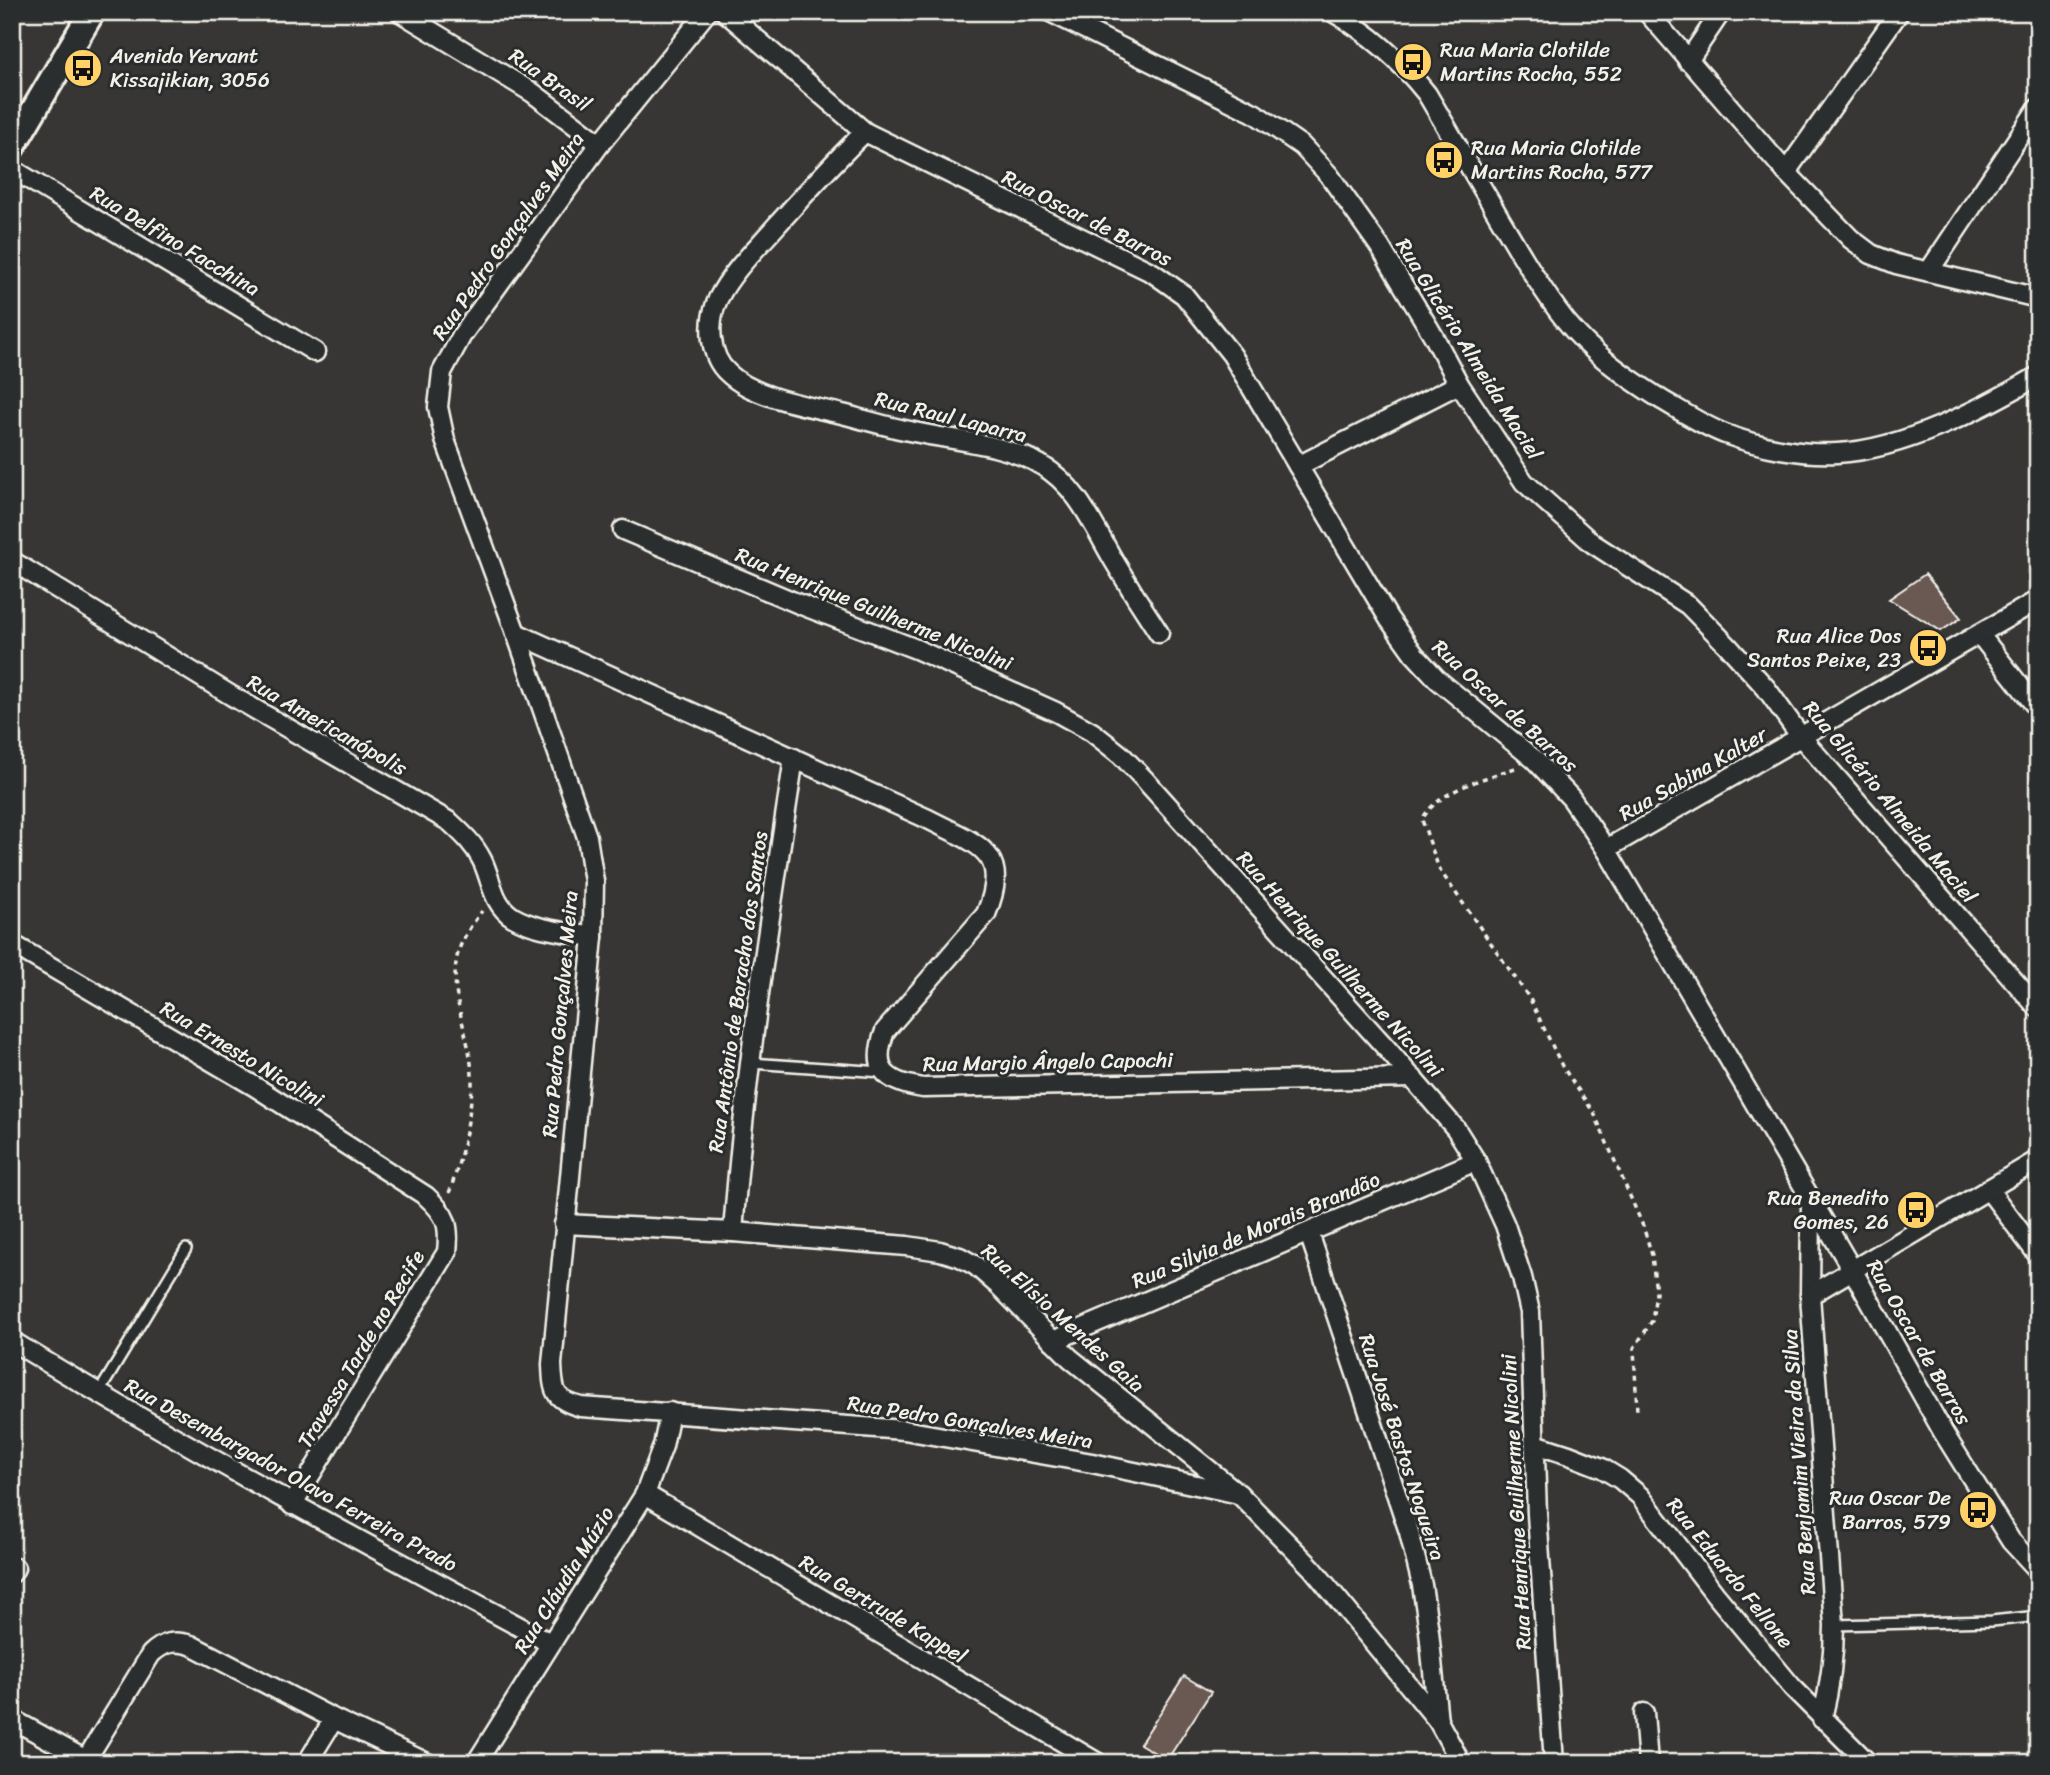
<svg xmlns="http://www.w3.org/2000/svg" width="2050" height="1775" viewBox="0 0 2050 1775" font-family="Sriracha,sans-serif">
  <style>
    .building { fill: #6a5953; stroke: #f4f1e8; stroke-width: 2 }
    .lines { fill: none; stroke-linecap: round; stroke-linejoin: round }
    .service-casing { stroke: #f4f1e8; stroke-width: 14 }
    .minor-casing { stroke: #f4f1e8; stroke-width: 23 }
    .secondary-casing { stroke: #f4f1e8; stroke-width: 30 }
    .path { stroke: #f4f1e8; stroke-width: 3.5; stroke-dasharray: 5 5; stroke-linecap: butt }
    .service { stroke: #2a2d2e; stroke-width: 9 }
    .minor { stroke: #2a2d2e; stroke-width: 18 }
    .secondary { stroke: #2a2d2e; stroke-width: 24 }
    .labels { text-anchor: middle; stroke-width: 6; stroke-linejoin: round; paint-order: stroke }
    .poi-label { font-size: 21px; fill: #f4f1e8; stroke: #2a2d2e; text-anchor: start }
    .street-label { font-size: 21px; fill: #f4f1e8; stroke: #2a2d2e }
  </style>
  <rect width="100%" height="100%" fill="#373635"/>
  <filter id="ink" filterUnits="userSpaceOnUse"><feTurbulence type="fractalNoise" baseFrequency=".0143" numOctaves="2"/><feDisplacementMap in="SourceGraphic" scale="14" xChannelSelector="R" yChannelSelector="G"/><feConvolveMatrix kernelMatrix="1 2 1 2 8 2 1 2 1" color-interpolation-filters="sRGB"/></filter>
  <g filter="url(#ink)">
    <!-- building -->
    <g class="building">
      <polygon points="1925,574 1961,618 1941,631 1889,599"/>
      <polygon points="1184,1676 1211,1692 1167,1760 1140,1744"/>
    </g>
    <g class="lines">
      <defs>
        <g id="service">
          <polyline points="751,1063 883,1072"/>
          <polyline points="98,1394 186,1249"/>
          <polyline points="1834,1625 1992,1621 2038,1616"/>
        </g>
        <g id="minor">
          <polyline points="400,12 533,93 600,144"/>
          <path d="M707 12 600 144 462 335 442 372 438 407 445 440 516 633 587 837 594 881 593 937 552 1364C553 1390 553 1400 581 1407L904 1430 1092 1463 1239 1494"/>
          <polyline points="725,12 865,132"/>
          <polyline points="1050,12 1254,113 1302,146 1329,175 1380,247 1433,335 1459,384 1524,482 1592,543 1688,605 1727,645 1766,688 1801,737 2038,1008"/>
          <path d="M1333 12C1371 34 1400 60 1427 94 1451 135 1475 176 1499 217 1520 252 1540 288 1565 320 1591 353 1626 377 1662 400 1683 412 1705 427 1728 435 1761 447 1801 455 1837 453 1903 450 1981 409 2038 376"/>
          <polyline points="1647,12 1786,172 1851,239 1871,254 1896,264 2038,298"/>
          <polyline points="1688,61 1721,12"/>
          <polyline points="12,169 315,352"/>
          <polyline points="1786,172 1899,12"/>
          <polyline points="1929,271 2038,108"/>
          <polyline points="1298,466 1459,384"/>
          <polyline points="623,530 799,604 916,649 1056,712 1092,732 1121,755 1145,780 1388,1050 1456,1129 1476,1161 1505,1225 1522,1277 1530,1312 1537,1514 1554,1763"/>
          <path d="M12 561 232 696 450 822C463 834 474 844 482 860 492 880 492 904 513 917 535 930 568 932 593 937"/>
          <path d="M516 633 928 819C978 845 1012 851 986 914L885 1031C871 1069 884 1082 923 1088L1413 1078"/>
          <path d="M1159 633C1143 609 1128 585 1114 561 1094 527 1077 485 1041 465 1004 443 955 441 914 432 889 427 865 420 842 414 808 406 754 398 728 373 709 356 707 322 718 299 732 271 757 248 777 225 806 193 834 161 865 132L1153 273 1184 295 1232 355 1389 619 1414 654 1438 680 1535 760 1571 798 1606 849 1853 1271 1943 1432 2011 1541 2038 1570"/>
          <polyline points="1980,635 2038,709"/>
          <polyline points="1606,849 2038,600"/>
          <path d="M12 944 254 1086 426 1196C447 1215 450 1225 447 1252L292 1505"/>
          <polyline points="1988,1189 2038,1255"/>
          <path d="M1811 1201 1810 1295 1834 1625C1834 1658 1830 1687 1822 1719"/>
          <polyline points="564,1224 733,1232 907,1246 940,1251 960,1257 976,1266 999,1286 1070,1358 1239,1494 1312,1568 1438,1721 1461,1763"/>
          <path d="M733 1232C745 1073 770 915 794 758"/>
          <polyline points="1309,1233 1409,1532 1422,1585 1429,1631 1438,1721"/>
          <polyline points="1810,1295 2038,1160"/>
          <path d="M12 1341C188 1449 369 1546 550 1643"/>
          <polyline points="1053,1341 1476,1161"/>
          <polyline points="1535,1444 1569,1455 1602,1468 1620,1479 1640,1496 1715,1594 1792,1687 1868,1763"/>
          <polyline points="645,1494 1098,1763"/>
          <polyline points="12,1573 15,1568"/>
          <polyline points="1644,1713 1648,1763"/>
          <polyline points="12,1719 86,1760"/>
          <path d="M84 1763 151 1654C164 1642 174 1640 191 1645L334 1719 427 1763"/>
          <polyline points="307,1763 334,1719"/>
          <polyline points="476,1763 645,1494 663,1446 670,1412"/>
        </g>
        <polyline id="secondary" points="12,147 92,12"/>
      </defs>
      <!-- service casing -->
      <use href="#service" class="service-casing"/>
      <!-- minor casing -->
      <use href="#minor" class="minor-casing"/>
      <!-- secondary casing -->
      <use href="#secondary" class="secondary-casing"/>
      <!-- path -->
      <g class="path">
        <path d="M1515 768C1486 778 1436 791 1422 820L1439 869 1530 999 1562 1066 1594 1113 1643 1226 1652 1255 1656 1293 1652 1321 1634 1348 1637 1412"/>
        <path d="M449 1193C461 1162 473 1109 472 1076 471 1035 447 994 458 953 462 938 473 923 482 911"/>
      </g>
      <!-- service -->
      <use href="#service" class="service"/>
      <!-- minor -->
      <use href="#minor" class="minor"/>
      <!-- secondary -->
      <use href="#secondary" class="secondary"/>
    </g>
  </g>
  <!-- icons -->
  <defs>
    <symbol id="bus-disc" viewBox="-11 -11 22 22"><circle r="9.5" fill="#ffd166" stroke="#2a2d2e"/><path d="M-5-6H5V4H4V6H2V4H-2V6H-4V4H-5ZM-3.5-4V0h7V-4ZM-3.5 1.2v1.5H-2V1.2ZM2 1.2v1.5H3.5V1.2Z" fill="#111"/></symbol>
  </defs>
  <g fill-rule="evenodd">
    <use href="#bus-disc" x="1391" y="40" width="44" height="44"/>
    <use href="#bus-disc" x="61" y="46" width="44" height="44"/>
    <use href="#bus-disc" x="1422" y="138" width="44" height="44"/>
    <use href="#bus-disc" x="1906" y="626" width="44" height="44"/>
    <use href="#bus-disc" x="1894" y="1188" width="44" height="44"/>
    <use href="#bus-disc" x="1956" y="1488" width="44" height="44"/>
  </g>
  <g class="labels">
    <!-- poi labels -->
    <g class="poi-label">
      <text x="1440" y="57">Rua Maria Clotilde<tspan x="1440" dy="24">Martins Rocha, 552</tspan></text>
      <text x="110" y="63">Avenida Yervant<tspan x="110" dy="24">Kissajikian, 3056</tspan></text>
      <text x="1471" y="155">Rua Maria Clotilde<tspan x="1471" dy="24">Martins Rocha, 577</tspan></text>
      <text x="1901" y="643" text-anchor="end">Rua Alice Dos<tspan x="1901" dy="24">Santos Peixe, 23</tspan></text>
      <text x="1889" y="1205" text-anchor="end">Rua Benedito<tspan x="1889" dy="24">Gomes, 26</tspan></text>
      <text x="1951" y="1505" text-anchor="end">Rua Oscar De<tspan x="1951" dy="24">Barros, 579</tspan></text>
    </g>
    <!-- street labels -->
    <g class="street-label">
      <text transform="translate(550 80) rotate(35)" y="7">Rua Brasil</text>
      <text transform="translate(1087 218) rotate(27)" y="7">Rua Oscar de Barros</text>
      <text transform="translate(508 236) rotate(-55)" y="7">Rua Pedro Gonçalves Meira</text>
      <text transform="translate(175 241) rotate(31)" y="7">Rua Delfino Facchina</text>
      <text transform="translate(1469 349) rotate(58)" y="7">Rua Glicério Almeida Maciel</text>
      <text transform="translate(951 417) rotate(14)" y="7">Rua Raul Laparra</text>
      <text transform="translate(874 609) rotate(22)" y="7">Rua Henrique Guilherme Nicolini</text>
      <text transform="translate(1505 706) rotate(42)" y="7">Rua Oscar de Barros</text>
      <text transform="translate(327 725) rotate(30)" y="7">Rua Americanópolis</text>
      <text transform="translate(1693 774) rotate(-30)" y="7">Rua Sabina Kalter</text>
      <text transform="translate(1890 802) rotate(50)" y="7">Rua Glicério Almeida Maciel</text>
      <text transform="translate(1340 964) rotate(48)" y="7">Rua Henrique Guilherme Nicolini</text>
      <text transform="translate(738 992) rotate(-82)" y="7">Rua Antônio de Baracho dos Santos</text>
      <text transform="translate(560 1014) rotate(-85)" y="7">Rua Pedro Gonçalves Meira</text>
      <text transform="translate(242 1054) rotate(31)" y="7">Rua Ernesto Nicolini</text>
      <text transform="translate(1048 1062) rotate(-1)" y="7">Rua Margio Ângelo Capochi</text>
      <text transform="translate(1256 1230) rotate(-23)" y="7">Rua Silvia de Morais Brandão</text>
      <text transform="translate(1063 1318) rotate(42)" y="7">Rua Elísio Mendes Gaia</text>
      <text transform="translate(1919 1342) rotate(60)" y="7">Rua Oscar de Barros</text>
      <text transform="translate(361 1349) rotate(-59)" y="7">Travessa Tarde no Recife</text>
      <text transform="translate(970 1422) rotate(9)" y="7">Rua Pedro Gonçalves Meira</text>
      <text transform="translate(1402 1447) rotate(72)" y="7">Rua José Bastos Nogueira</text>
      <text transform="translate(1799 1462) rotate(-94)" y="7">Rua Benjamim Vieira da Silva</text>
      <text transform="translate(291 1475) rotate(29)" y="7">Rua Desembargador Olavo Ferreira Prado</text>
      <text transform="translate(1516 1502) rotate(-93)" y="7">Rua Henrique Guilherme Nicolini</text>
      <text transform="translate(1730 1573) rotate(51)" y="7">Rua Eduardo Fellone</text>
      <text transform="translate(564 1580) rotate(-58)" y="7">Rua Cláudia Múzio</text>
      <text transform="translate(883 1609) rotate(31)" y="7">Rua Gertrude Kappel</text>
    </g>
  </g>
  <!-- margin -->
  <rect width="2050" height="1775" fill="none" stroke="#2a2d2e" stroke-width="42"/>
  <rect x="21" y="21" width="2008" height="1733" fill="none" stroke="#f4f1e8" stroke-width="2.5" filter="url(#ink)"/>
</svg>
